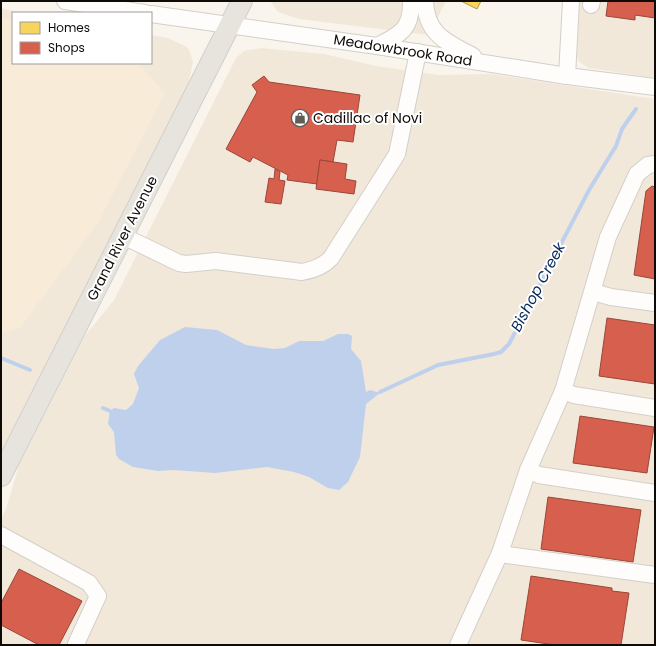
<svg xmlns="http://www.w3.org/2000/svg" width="656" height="646" font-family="Poppins,sans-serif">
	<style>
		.built { fill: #f1e8da }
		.green { fill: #f8ecd8 }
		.water { fill: #bed0ec }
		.homes { fill: #f6d55c; stroke: #b09842 }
		.shops { fill: #d6604d; stroke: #9a4638 }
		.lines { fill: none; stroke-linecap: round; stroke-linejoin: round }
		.stream { stroke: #bed0ec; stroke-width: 4 }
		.minor-casing { stroke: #d3cfc9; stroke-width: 18 }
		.major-casing { stroke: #d1cfcb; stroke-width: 22 }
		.minor { stroke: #fefdfc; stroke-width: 16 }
		.major { stroke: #e7e4de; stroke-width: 20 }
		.labels { text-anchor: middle; stroke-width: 4; stroke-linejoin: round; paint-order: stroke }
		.street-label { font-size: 14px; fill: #0e0b07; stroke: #fff }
		.poi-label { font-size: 14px; fill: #0e0b07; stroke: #fff; text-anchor: start }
		.water-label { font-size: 15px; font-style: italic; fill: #06295c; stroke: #fff }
	</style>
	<rect width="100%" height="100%" fill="#f9f4ec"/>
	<g class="built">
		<polygon points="270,1 446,1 429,35 299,19 278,12"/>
		<polygon points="578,1 655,1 655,78 589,68 579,62 575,52"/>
		<polygon points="1,8 20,13 13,13 13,63 151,63 151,35 168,38 185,46 189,50 193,62 188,85 181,100 1,455"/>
		<polygon points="261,48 324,54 376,66 439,75 491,74 655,99 655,645 1,645 1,519 6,509 19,465 84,337 114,300 236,58 244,51"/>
	</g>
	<polygon class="green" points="1,18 13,21 13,63 138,63 165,93 98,223 20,328 1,333"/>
	<polygon class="water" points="185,327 217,330 246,345 274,349 285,348 299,341 323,341 338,334 348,334 352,336 351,349 361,361 366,392 370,390 380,393 366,404 360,457 348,482 339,490 328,488 309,477 294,472 267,467 215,473 173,470 158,471 133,467 119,459 116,455 114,432 108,424 110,411 114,408 126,410 133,404 139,388 134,374 138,366 160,340"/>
	<polygon class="homes" points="461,1 481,1 477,9"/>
	<g class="shops">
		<polygon points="608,1 655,1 655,18 635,15 635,20 606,16"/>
		<polygon points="264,76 269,82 360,95 353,142 337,140 333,162 320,160 317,184 287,180 288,175 253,157 250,162 226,149 257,92 252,85"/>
		<polygon points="320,160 347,164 345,179 356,181 354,194 316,189"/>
		<polygon points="275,169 280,172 279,180 285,181 281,204 265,202 269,178 274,179"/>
		<polygon points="652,186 655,187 655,279 634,275 646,191"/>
		<polygon points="607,318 655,325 655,384 599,376"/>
		<polygon points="580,416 654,427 647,473 573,463"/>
		<polygon points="548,497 641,510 633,562 541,549"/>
		<polygon points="19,569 82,601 59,645 39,645 1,625 1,603"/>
		<polygon points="531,576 612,588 612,591 629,593 621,645 555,645 521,640"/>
	</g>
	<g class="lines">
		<g class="stream">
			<polyline points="1,358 30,370"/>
			<polyline points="380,392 438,365 494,354 501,352 509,344 589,190 616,146 622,129 636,109"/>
			<polyline points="103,408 110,411"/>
		</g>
		<defs>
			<g id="minor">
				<polyline points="65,1 145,13"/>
				<path d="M425,1c1,33 21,41 48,55"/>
				<polyline points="591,5 592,1"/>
				<polyline points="151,14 377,46 567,76 655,87"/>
				<path d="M377,46c23,-11 35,-17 34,-45"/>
				<polyline points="567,76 571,1"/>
				<path d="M123,236l56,27 7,1 30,-3 86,11c11,-2 21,-5 29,-14l66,-104 21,-102"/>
				<polyline points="593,292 611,297 655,303"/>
				<polyline points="563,391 574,395 655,408"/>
				<polyline points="528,470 539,475 655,493"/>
				<polyline points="1,535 89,583 98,596 76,644"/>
				<polyline points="500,553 507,555 655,575"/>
				<polyline points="458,645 500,553 528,470 563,391 608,237 637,174 648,165 655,164"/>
			</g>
			<polyline id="major" points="1,476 242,1"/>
		</defs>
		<use href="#minor" class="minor-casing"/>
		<use href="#major" class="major-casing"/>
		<use href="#minor" class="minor"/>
		<use href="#major" class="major"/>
	</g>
	<defs>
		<symbol id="shop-ring" viewBox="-11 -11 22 22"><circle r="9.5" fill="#fff" stroke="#605d57" stroke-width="1.5"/><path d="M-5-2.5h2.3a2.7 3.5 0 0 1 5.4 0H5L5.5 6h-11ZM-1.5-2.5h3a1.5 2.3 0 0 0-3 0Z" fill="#605d57"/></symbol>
	</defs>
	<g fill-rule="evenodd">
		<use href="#shop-ring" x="290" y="108" width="20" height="20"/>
	</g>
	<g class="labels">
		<g class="street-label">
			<text transform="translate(403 50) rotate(9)" y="5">Meadowbrook Road</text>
			<text transform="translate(122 238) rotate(-63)" y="5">Grand River Avenue</text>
		</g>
		<g class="poi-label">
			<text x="313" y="123">Cadillac of Novi</text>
		</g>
		<g class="water-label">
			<text transform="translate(538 287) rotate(-62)" y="5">Bishop Creek</text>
		</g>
	</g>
	<rect width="656" height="646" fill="none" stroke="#0e0b07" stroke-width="4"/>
	<rect x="12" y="12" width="140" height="52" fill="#ffffff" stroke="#9f9d9c"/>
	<rect x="20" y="22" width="20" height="12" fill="#f6d55c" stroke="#9f9d9c"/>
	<text x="48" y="32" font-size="12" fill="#0e0b07">Homes</text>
	<rect x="20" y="42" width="20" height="12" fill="#d6604d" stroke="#9f9d9c"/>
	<text x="48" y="52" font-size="12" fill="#0e0b07">Shops</text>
</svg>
